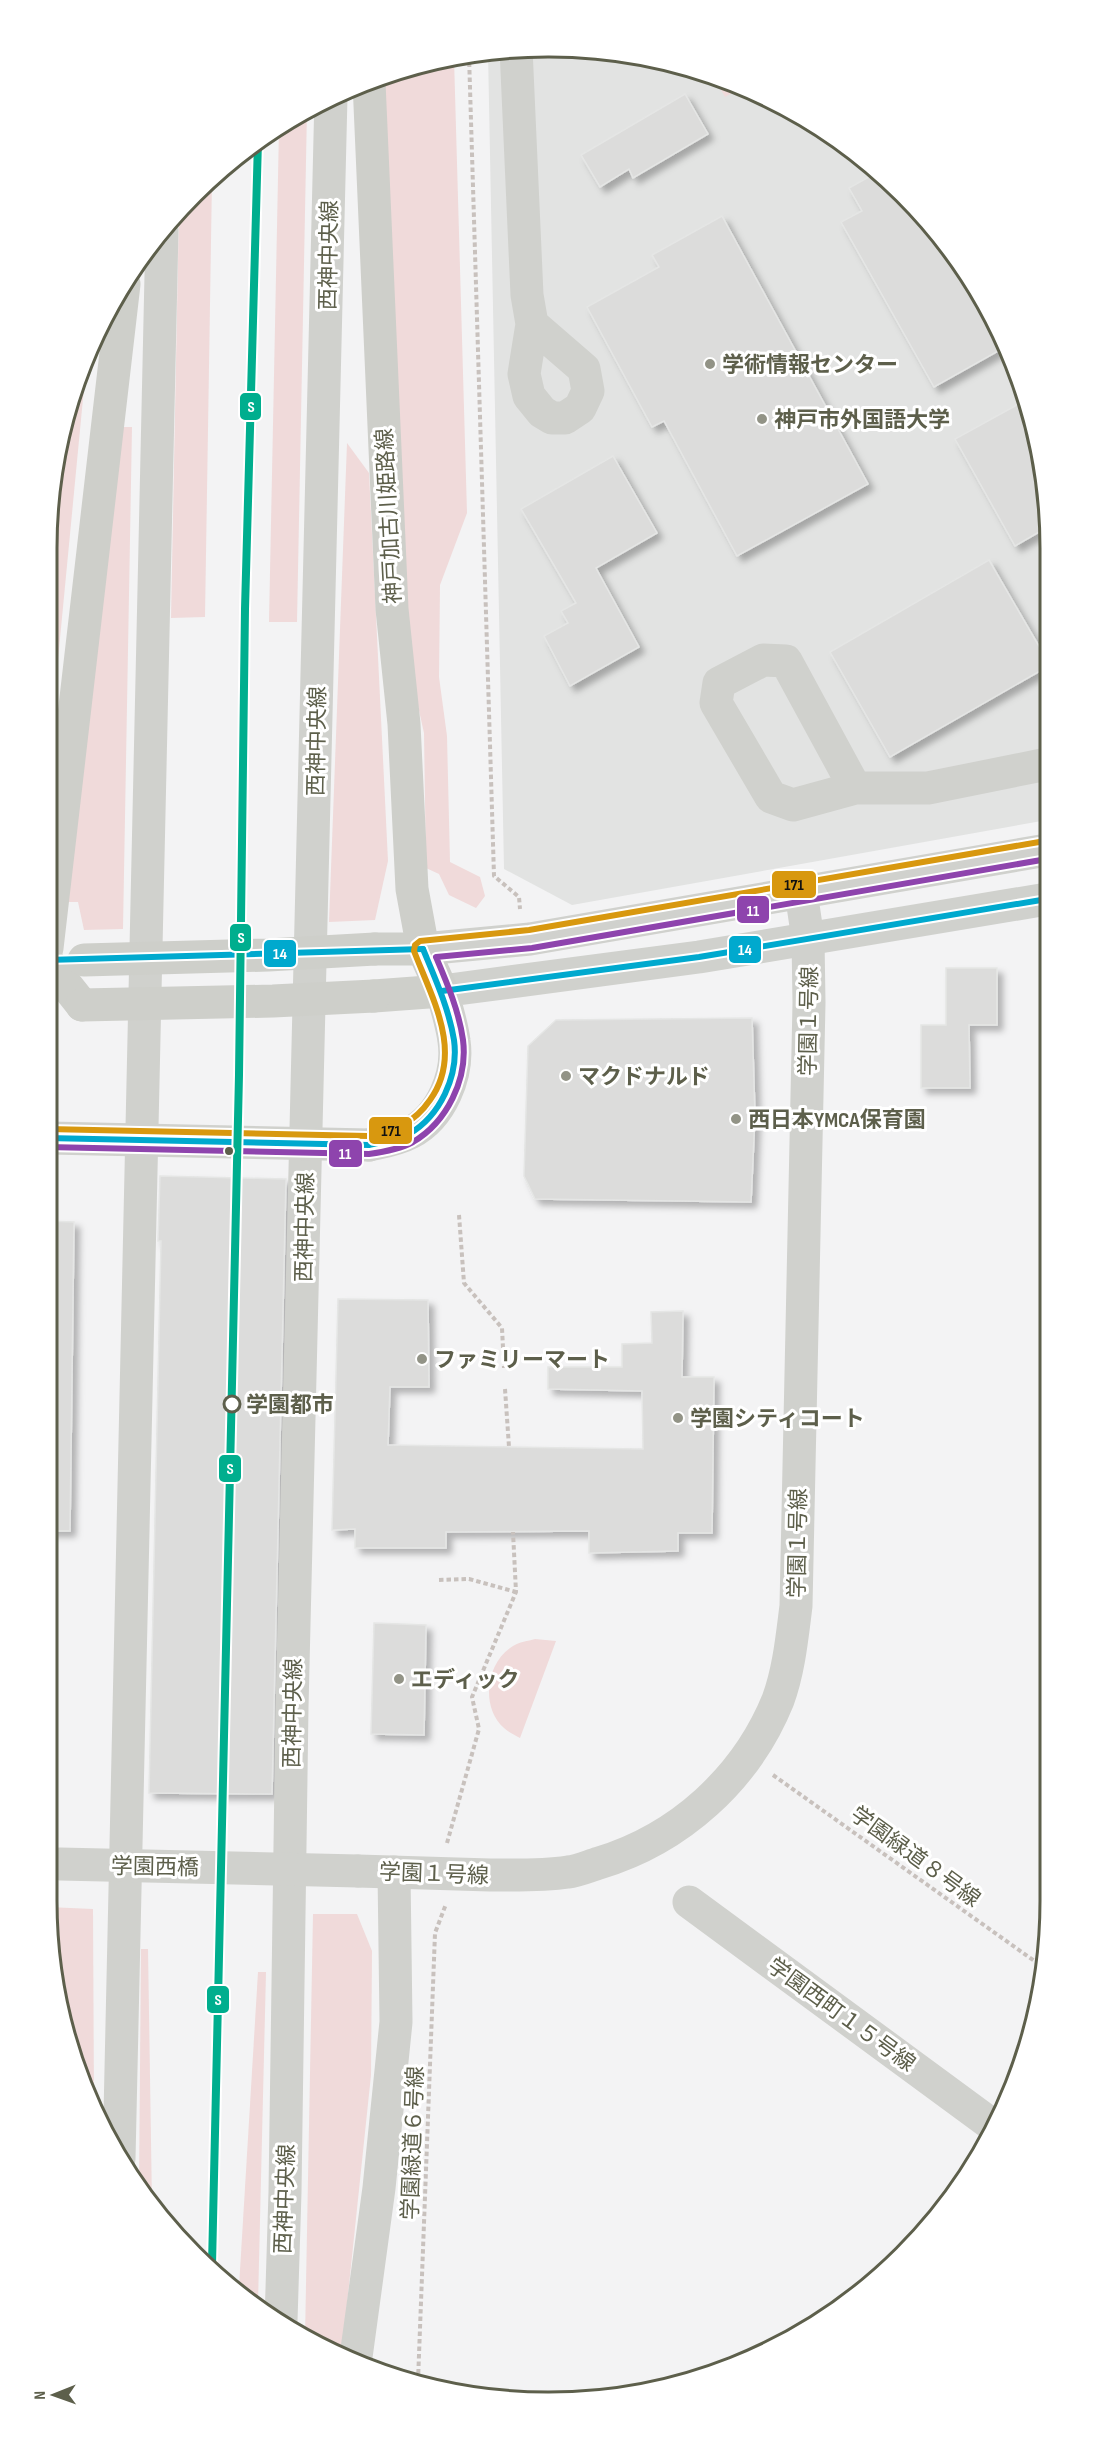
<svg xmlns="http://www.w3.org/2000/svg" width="1097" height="2449" font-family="'Sofia Sans Condensed','Noto Sans JP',sans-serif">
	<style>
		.education { fill: #e2e3e2 }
		.green { fill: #f0dada }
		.building { fill: #dcdcdb; stroke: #e5e6e5; stroke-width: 1.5; filter: url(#shadow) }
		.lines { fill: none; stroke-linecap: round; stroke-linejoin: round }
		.path { stroke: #c8c1bd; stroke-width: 4; stroke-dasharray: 4.5 3; stroke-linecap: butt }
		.minor { stroke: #d0d1cd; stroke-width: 33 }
		.major { stroke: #cecfca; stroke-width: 33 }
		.minor-bridge { stroke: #d0d1cd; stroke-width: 33 }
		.major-bridge { stroke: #cecfca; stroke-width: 33 }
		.bus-1-casing { stroke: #fff; stroke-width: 10 }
		.bus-2-casing { stroke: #fff; stroke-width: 10 }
		.bus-3-casing { stroke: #fff; stroke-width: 10 }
		.bus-1 { stroke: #00a9ce; stroke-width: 6 }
		.bus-2 { stroke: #8e44ad; stroke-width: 6 }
		.bus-3 { stroke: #d8980f; stroke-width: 6 }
		.metro-1-casing { stroke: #fff; stroke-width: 12 }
		.metro-1 { stroke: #00ae8e; stroke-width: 8 }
		.poi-dot { fill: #929386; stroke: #fff; stroke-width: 2 }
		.bus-dot { fill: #5d5f4b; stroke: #fff; stroke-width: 2 }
		.stop-dot { fill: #fff; stroke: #5d5f4b; stroke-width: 3 }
		.labels { text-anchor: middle; stroke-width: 6; stroke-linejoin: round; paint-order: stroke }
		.street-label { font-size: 22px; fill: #5d5f4b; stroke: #fff }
		.poi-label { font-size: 22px; font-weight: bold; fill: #5d5f4b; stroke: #fff; text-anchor: start }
		.stop-label { font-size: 22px; font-weight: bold; fill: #5d5f4b; stroke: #fff; text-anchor: start }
		.rim { fill: none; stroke: #5d5f4b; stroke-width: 3 }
		.line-badge { stroke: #fff; stroke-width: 2 }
		.badge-label { font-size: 16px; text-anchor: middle; font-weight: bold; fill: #fff }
		.pale-badge-label { font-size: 16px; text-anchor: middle; font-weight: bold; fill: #111 }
	</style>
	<defs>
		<filter id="shadow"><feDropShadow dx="5.5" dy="5.5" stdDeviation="3" flood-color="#0004"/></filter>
	</defs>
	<rect width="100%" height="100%" fill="#f3f3f4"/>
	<polygon class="education" points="516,48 614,51 710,73 828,131 947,243 1012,356 1046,483 1047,820 572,905 504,869 488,52"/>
	<g class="green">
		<polygon points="454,58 467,513 440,585 439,677 447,736 450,862 480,877 485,896 476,908 449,895 439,874 426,868 424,733 408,661 384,77 419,64"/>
		<polygon points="712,74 741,88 725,97"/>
		<polygon points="307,110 297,622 269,622 279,128"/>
		<polygon points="212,179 205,617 171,618 179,210"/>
		<polygon points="87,357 47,774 47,548 73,387"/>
		<polygon points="119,427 132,427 123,929 84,930 78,902 65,902"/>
		<polygon points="347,443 369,473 388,861 375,920 329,922"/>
		<path d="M535,1639l21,2 -36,97c-5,-3 -12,-6 -16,-10 -24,-21 -18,-66 9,-82 6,-4 15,-5 22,-7z"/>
		<polygon points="48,1907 93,1909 94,2107 73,2062"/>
		<polygon points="313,1914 357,1914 372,1951 371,2075 342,2352 305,2338"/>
		<polygon points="141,1949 148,1949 152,2204 139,2187"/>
		<polygon points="258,1972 266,1972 258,2303 239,2287"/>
	</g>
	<g class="building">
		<polygon points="685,94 708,134 633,178 629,169 600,187 581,155"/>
		<polygon points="874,174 932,229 1000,350 934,387 841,222 862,211 849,188"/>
		<polygon points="722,216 868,484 737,556 664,421 652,427 587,307 659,267 652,255"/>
		<polygon points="1024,401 1046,483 1046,528 1015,546 955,439"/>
		<polygon points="613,456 657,533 596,568 639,647 570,686 544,636 568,623 561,611 576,603 521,509"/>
		<polygon points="989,560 1047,660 1047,667 890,757 830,652"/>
		<polygon points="946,968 997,968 997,1025 969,1025 970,1088 921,1088 921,1025 946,1025"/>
		<polygon points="752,1018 755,1116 751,1202 535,1199 524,1176 528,1046 556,1020"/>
		<polygon points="160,1176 286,1179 272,1794 149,1793 161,1241 158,1241"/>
		<polygon points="46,1221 74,1222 70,1531 46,1531"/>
		<polygon points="338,1299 428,1300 429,1387 390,1387 388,1445 643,1449 642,1391 548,1389 548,1367 622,1367 622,1344 652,1343 651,1312 683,1311 682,1377 714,1377 712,1533 678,1533 678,1551 589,1553 589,1531 446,1532 446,1548 355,1548 355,1529 332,1530"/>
		<polygon points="374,1623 426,1625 424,1735 371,1734"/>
	</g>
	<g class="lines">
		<g class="path">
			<polyline points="469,55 494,876 519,897 520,909"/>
			<polyline points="459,1215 464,1283 502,1328 504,1368"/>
			<polyline points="505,1389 509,1447"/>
			<polyline points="439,1580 469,1579 516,1592"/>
			<polyline points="773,1775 1040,1965"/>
			<polyline points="447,1843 479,1729 472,1697 516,1592 513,1532"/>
			<polyline points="418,2381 435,1933 446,1904"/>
		</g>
		<g class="minor">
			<polyline points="516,48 527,295 532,324 524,374 529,396 542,412 552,418 565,418 580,408 588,391 584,369 532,324"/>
			<polyline points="855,788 786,661 763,660 719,683 716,703 771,797 793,805 855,788 928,788 1047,764"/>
			<polyline points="423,949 530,939 1047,850"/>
			<path d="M369,1145c14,-3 28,-5 41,-12 31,-16 49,-58 44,-92 -2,-17 -8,-34 -12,-50l257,-34 348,-58"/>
			<path d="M358,1871c44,1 88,3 132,4 26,0 52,1 78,-3 10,-1 21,-6 31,-9 80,-24 147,-84 179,-163 11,-30 14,-63 18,-94l13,-603 -1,-64 -7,-47"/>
			<polyline points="689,1902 995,2127"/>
			<polyline points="119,2159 162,230"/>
			<polyline points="281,2321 285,2192 292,1707 331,96"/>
			<polyline points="356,2357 379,2188 396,2022 394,1872"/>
		</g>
		<g class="major">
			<polyline points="369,82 392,609 404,724 412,889 423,949 442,991 374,996"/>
			<polyline points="47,948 124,284"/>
			<polyline points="375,949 423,949"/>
			<polyline points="47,961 82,1005"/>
		</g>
		<g class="minor-bridge">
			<polyline points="50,1138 369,1145"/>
			<polyline points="60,1864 358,1871"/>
		</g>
		<g class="major-bridge">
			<polyline points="84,960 268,955 375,949"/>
			<polyline points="82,1005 273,1001 374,996"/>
		</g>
		<defs>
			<g id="bus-1">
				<polyline points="47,960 423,949"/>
				<polyline points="442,991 699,957 1047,899"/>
				<path d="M47,1138l322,7c13,-3 28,-4 40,-11 31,-18 50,-58 45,-94 -5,-31 -19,-62 -31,-91"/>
			</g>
			<path id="bus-2" d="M47,1147l322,7c15,-2 31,-5 44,-12 34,-20 55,-63 50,-102 -4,-29 -16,-57 -27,-83l96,-9 515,-89"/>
			<path id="bus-3" d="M47,1129l321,7c27,-5 46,-13 62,-36 34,-47 2,-102 -16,-149l1,-6 5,-4 109,-11 516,-89"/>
		</defs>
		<use href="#bus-1" class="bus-1-casing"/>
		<use href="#bus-2" class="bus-2-casing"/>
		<use href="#bus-3" class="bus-3-casing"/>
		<use href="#bus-1" class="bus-1"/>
		<use href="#bus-2" class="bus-2"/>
		<use href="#bus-3" class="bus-3"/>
		<defs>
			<polyline id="metro-1" points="212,2265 239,1075 245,609 258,141"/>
		</defs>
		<use href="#metro-1" class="metro-1-casing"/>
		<use href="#metro-1" class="metro-1"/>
	</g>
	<g class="poi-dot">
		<circle cx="710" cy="364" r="6"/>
		<circle cx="762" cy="419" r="6"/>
		<circle cx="566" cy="1076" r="6"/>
		<circle cx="736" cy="1119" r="6"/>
		<circle cx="422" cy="1359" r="6"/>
		<circle cx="678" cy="1418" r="6"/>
		<circle cx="399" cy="1679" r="6"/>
	</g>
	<circle class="bus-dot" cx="229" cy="1151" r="5"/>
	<circle class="stop-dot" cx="232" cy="1404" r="8"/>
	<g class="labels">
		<g class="street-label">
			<text transform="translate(328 255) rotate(-89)" y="8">西神中央線</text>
			<text transform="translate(388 516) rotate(-93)" y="8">神戸加古川姫路線</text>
			<text transform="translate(316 741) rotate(-89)" y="8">西神中央線</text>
			<text transform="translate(808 1021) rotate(-89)" y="8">学園１号線</text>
			<text transform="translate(304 1227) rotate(-89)" y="8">西神中央線</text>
			<text transform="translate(797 1543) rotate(-89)" y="8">学園１号線</text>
			<text transform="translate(292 1713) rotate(-89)" y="8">西神中央線</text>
			<text transform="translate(916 1856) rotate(36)" y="8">学園緑道８号線</text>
			<text transform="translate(155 1866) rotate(1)" y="8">学園西橋</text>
			<text transform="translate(434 1873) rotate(2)" y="8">学園１号線</text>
			<text transform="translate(842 2014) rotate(36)" y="8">学園西町１５号線</text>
			<text transform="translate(412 2143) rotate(-88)" y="8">学園緑道６号線</text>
			<text transform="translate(284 2199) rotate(-88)" y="8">西神中央線</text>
		</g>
		<g class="poi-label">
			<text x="722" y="372">学術情報センター</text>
			<text x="774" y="427">神戸市外国語大学</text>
			<text x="578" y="1084">マクドナルド</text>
			<text x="748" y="1127">西日本YMCA保育園</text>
			<text x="434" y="1367">ファミリーマート</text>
			<text x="690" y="1426">学園シティコート</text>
			<text x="411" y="1687">エディック</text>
		</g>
		<g class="stop-label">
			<text x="246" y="1412">学園都市</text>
		</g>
	</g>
	<path d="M0 0H1097V2449H0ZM548 57H549A491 491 0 0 1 1040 548V1901A491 491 0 0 1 549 2392H548A491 491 0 0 1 57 1901V548A491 491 0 0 1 548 57Z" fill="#fff" fill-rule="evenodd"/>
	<path class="rim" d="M548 57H549A491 491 0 0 1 1040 548V1901A491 491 0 0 1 549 2392H548A491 491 0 0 1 57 1901V548A491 491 0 0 1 548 57Z"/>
	<g class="line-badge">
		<rect x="239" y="392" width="23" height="29" rx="6" fill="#00ae8e"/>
		<rect x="771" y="870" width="46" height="29" rx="6" fill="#d8980f"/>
		<rect x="736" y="895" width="34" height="29" rx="6" fill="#8e44ad"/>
		<rect x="229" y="923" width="23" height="29" rx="6" fill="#00ae8e"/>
		<rect x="728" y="935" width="34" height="29" rx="6" fill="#00a9ce"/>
		<rect x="263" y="939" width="34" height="29" rx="6" fill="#00a9ce"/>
		<rect x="368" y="1116" width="45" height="29" rx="6" fill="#d8980f"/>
		<rect x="328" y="1139" width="35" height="29" rx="6" fill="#8e44ad"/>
		<rect x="218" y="1454" width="24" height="29" rx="6" fill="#00ae8e"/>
		<rect x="206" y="1985" width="24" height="29" rx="6" fill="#00ae8e"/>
	</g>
	<g class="badge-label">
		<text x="251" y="412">S</text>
		<text x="753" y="916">11</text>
		<text x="241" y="943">S</text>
		<text x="745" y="955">14</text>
		<text x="280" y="959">14</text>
		<text x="345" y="1159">11</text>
		<text x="230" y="1474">S</text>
		<text x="218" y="2005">S</text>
	</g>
	<g class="pale-badge-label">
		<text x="794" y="890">171</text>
		<text x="391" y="1136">171</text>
	</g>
	<g transform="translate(54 2395) rotate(269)" stroke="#ffffff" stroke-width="4.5" paint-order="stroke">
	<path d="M0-4.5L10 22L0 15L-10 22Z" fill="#5d5f4b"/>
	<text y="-9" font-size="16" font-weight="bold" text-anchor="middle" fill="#5d5f4b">N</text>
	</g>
</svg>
